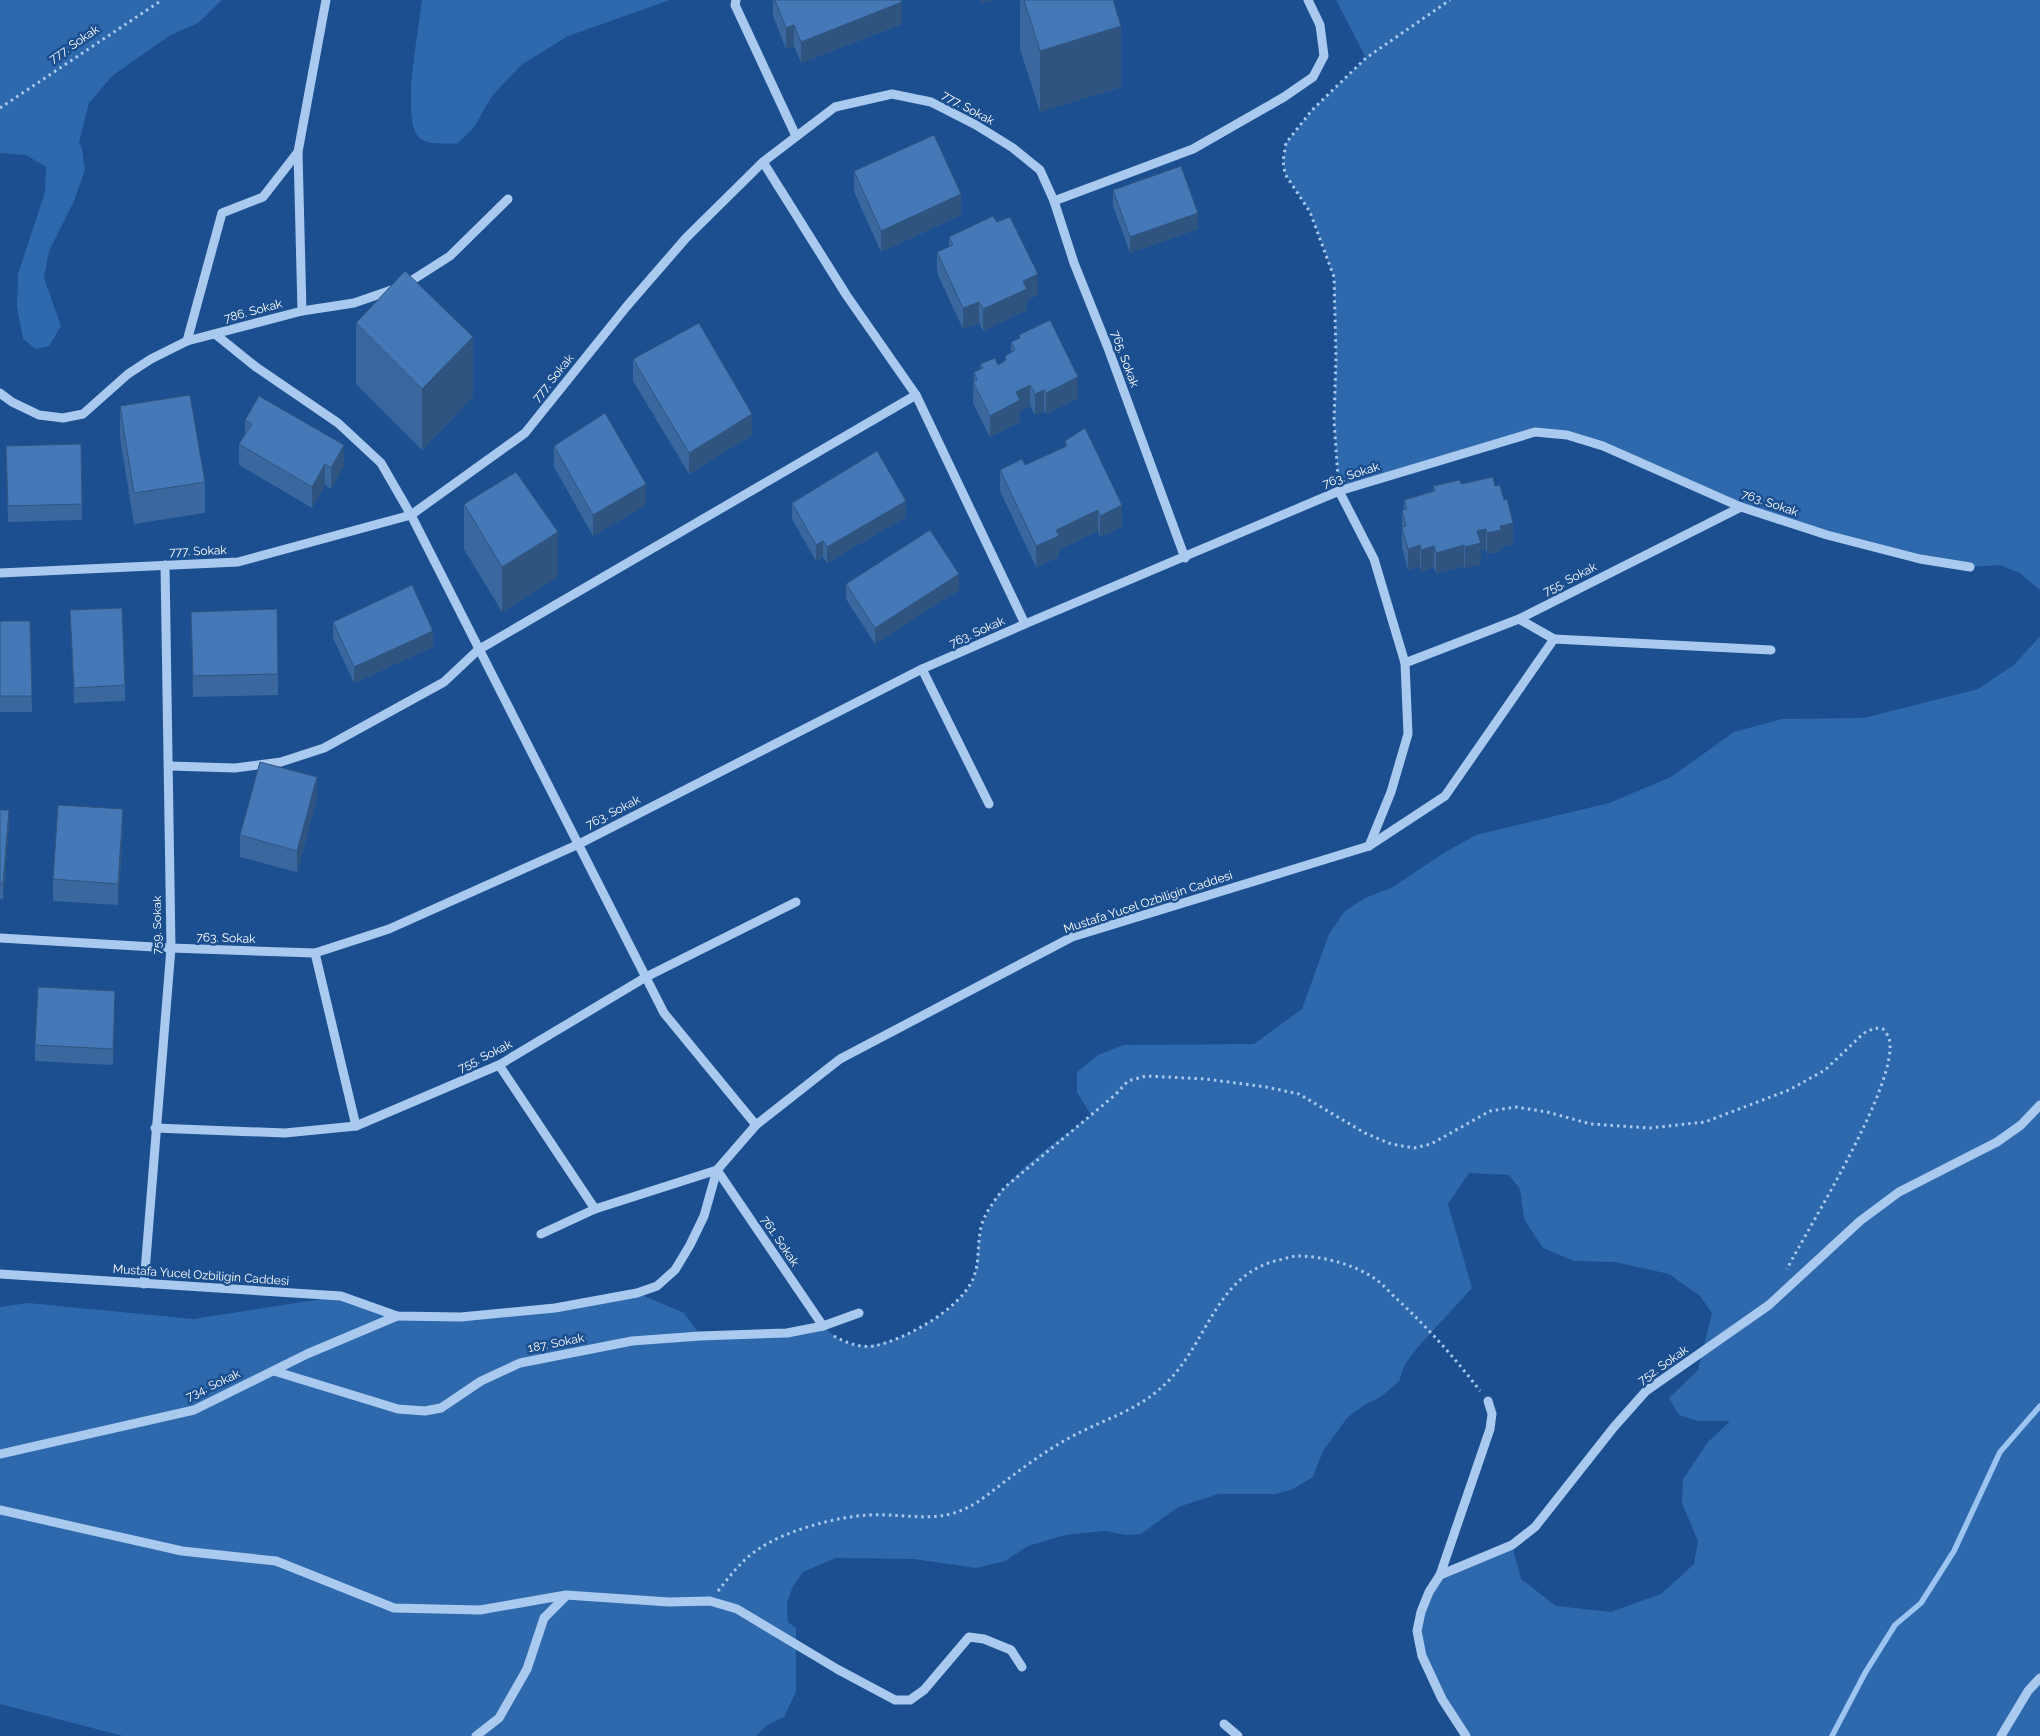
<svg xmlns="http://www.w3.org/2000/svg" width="2040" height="1736" font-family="Raleway,sans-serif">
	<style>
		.green { fill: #2e69ad }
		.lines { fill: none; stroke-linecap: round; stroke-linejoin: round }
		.stream { stroke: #9cc4f0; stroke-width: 5.5 }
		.path { stroke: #a9c9ee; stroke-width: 3; stroke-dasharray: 2.5 4; stroke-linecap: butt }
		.minor { stroke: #a9c9ee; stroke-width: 9 }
		.wall { fill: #3a679d }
		.shaded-wall { fill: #305480 }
		.building { fill: #4478b7; stroke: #305480 }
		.labels { text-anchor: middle; stroke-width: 5; stroke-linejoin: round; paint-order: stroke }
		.street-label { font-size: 12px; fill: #fff; stroke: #1b4f8f }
	</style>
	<rect width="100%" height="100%" fill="#1b4f8f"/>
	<g class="green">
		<polygon points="0,0 222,0 198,23 169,36 112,76 89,103 79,142 82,149 85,170 74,201 49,251 44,278 61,326 49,346 36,349 23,339 17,307 18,274 45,192 46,167 26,155 0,153"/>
		<path d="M422,0h248l-102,36 -47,29 -29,31 -18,31 -17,17c-12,-1 -33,2 -40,-9 -15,-23 2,-106 5,-135z"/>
		<polygon points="1336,0 2040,0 2040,590 2020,573 2000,565 1970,567 1920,559 1741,507 1603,446 1535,432 1339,491 1334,421 1336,357 1334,277 1310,212 1285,174 1283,161 1286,143 1312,110 1366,58"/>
		<path d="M2040,636v1100h-574l-24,-37 -25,-68 23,-56 72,-30 9,34 35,27 55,6 50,-18 33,-30 4,-23 -16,-38 1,-24 25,-37 22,-21h-32l-19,-6 -10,-17 29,-28 14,-57 -12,-17 -31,-22 -54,-12 -41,-1 -31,-13 -19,-29 -4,-30 -11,-14 -40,-2 -21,31 24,84 -54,59 -13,17 -6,17 -17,15 -18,9 -17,13 -24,33 -10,26 -22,13 -16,4h-57l-40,13 -37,27 -15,1 -21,-4 -40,4 -37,11 -23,15 -29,7 -62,-9 -78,-1 -33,14 -10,14 -6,17 1,19 8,6v64l-12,25 -18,9 -10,10h-633l-123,-32v-397l28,-4 165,16 148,-23 56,20 64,1 176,-24 47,20 17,23 122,-10c8,8 17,15 28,18 36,10 106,-31 122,-64 5,-11 4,-22 5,-34 3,-21 11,-41 26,-58 24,-28 58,-50 87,-73l-14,-23v-20l21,-17 26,-10 130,-1 48,-35 27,-75 16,-23 20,-13 28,-11 49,-33 34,-19 133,-32 62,-26 63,-45 48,-13 82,-1 114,-29 37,-25z"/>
	</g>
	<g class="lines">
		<polyline class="stream" points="1832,1736 1865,1673 1895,1625 1921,1603 1954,1551 2000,1452 2040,1406"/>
		<g class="path">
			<polyline points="0,108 162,0"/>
			<polyline points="1338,478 1334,421 1336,357 1334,277 1310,212 1285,174 1283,161 1286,143 1312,110 1366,58 1450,0"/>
			<path d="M834,1336c12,7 27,12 40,10 32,-7 85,-36 99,-67 7,-16 4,-35 8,-52 4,-15 14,-27 23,-39l111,-93 13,-14 18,-5 60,3 60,8 33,7 66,39 26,11 23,4 17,-4 59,-33 26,-4 31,5 44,12 59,4 55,-6 84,-32 36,-20 39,-37 11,-5 8,1c2,3 5,6 6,9 12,42 -80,188 -102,231"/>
			<path d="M718,1591c12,-15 23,-30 39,-41 27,-19 78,-33 111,-35 47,-2 76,13 118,-19 26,-20 55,-43 85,-59 37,-20 71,-27 100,-59 38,-41 47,-104 108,-118 6,-1 12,-4 18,-4 26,0 55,8 77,22 8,5 16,15 24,22 30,28 58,59 82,91"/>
		</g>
		<g class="minor">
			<polyline points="736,0 735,5 796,136"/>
			<polyline points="763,162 847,296 916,395 1025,624"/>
			<polyline points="1054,201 1193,149 1284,97 1313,77 1324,56 1320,25 1308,0"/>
			<polyline points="302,311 298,152 326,0"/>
			<polyline points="215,334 256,367 338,423 381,463 411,515 664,1013 756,1125"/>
			<polyline points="187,341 222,213 263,197 298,152"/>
			<polyline points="0,393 12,402 39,415 63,418 83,414 128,374 151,359 187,341 302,311 354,303 403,286 450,256 508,199"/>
			<polyline points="1339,491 1374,559 1405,663 1408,734 1391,792 1369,846"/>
			<polyline points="0,573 238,562 411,515 525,433 627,306 686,238 763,162 835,107 892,94 931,102 976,125 1013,148 1040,170 1054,201 1074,263 1108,348 1185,558"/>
			<polyline points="1554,639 1771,650"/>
			<polyline points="1405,663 1519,619 1741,507"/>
			<polyline points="922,669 989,804"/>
			<polyline points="169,766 235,768 281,762 324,748 444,682 478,650 916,395"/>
			<polyline points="0,938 171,948 315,953 389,929 579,844 922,669 1025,624 1339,491 1535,432 1567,435 1603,446 1741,507 1827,535 1920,559 1970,567"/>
			<polyline points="315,953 356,1126"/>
			<polyline points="499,1065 595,1209"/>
			<polyline points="155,1128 285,1133 356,1126 499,1065 646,977 796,902"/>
			<polyline points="717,1170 823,1326"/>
			<polyline points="541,1234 595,1209 717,1170 756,1125 840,1059 1072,937 1369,846 1445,796 1554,639 1519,619"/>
			<polyline points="0,1274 341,1296 397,1316 461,1317 555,1308 637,1293 657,1286 675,1270 690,1245 704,1216 717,1170"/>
			<polyline points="144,1284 171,948 165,565"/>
			<polyline points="274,1371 398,1409 425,1411 441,1408 481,1381 520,1363 632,1341 700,1336 787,1333 823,1326 859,1313"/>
			<polyline points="0,1454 194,1410 307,1354 397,1316"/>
			<polyline points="0,1510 182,1551 276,1561 394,1608 480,1610 566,1595 669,1602 710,1601 737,1609 837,1669 895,1700 910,1700 924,1690 969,1637 984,1639 1011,1650 1022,1667"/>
			<polyline points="1440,1575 1490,1429 1492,1414 1488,1401"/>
			<polyline points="1224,1724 1238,1736"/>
			<polyline points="476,1736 499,1718 527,1669 544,1618 566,1596"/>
			<polyline points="1466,1736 1442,1699 1422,1656 1417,1631 1421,1612 1429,1592 1440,1575 1512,1545 1535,1527 1614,1427 1646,1391 1769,1305 1860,1221 1899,1192 1997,1142 2021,1125 2040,1105"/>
			<polyline points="2001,1736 2028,1691 2040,1678"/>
		</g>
	</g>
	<g class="wall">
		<polygon points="773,0 901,0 902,24 801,63 794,46 786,49 773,16"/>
		<polygon points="1020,0 1113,0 1121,87 1040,112 1020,49"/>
		<polygon points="854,171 961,215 881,252 854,192"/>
		<polygon points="1113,190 1198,229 1130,253 1113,206"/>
		<polygon points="949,237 1038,295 1027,300 1027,310 983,331 979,323 963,329 937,273 937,252 949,247"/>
		<polygon points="356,323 473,397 422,450 356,384"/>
		<polygon points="1019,335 1078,398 1046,414 1044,411 1035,415 1030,406 1020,411 1020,422 990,437 973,403 974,372 980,369 980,364 998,365 1005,361 1005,356 1011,352 1011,342 1019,338"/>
		<polygon points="633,359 752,435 689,474 633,381"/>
		<polygon points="120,406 205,482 205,513 134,524 120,438"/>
		<polygon points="245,420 344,466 331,489 325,485 312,508 239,465 239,444 245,434"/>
		<polygon points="1065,441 1122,527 1100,537 1098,531 1059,550 1059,557 1036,567 1000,491 1000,470 1025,465 1065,447"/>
		<polygon points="6,446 82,504 82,520 8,522"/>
		<polygon points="554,446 646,505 593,536 554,467"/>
		<polygon points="1461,484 1495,486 1513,544 1501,547 1501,551 1487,554 1486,550 1481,551 1481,564 1465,568 1464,566 1436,574 1434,567 1421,572 1420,566 1408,570 1402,548 1402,510 1404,509 1404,500 1433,491 1433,486"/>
		<polygon points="792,503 906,517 827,563 823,557 816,561 792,519"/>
		<polygon points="464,504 558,577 502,612 464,549"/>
		<polygon points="846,584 959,590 875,644 846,599"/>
		<polygon points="70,610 125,685 125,701 74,703"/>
		<polygon points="191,612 278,674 278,695 193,697"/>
		<polygon points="0,621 30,621 32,712 0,712"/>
		<polygon points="333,622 433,647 354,683 333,638"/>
		<polygon points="317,799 297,872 240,857 240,835"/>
		<polygon points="0,810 9,826 3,900 0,899"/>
		<polygon points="123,830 118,905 53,901 53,879"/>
		<polygon points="115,1007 113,1065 35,1061 35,1045"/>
	</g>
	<g class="shaded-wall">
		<polygon points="981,0 993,0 981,3"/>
		<polygon points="902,2 902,24 801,63 801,42"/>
		<polygon points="794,25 794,46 786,49 786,28"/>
		<polygon points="1121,26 1121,87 1040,112 1040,51"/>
		<polygon points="961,194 961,215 881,252 881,231"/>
		<polygon points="1198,213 1198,229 1130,253 1130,237"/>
		<polygon points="1038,274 1038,295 1027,300 1027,310 983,331 983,309 1023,281"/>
		<polygon points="979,302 979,323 963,329 963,308"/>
		<polygon points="473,337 473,397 422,450 422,389"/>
		<polygon points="1078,377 1078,398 1046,414 1046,393"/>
		<polygon points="1030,385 1030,406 1020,411 1020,422 990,437 990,416 1016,392"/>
		<polygon points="1044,390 1044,411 1035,415 1035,394"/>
		<polygon points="752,414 752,435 689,474 689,453"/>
		<polygon points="344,445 344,466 331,489 331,468"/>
		<polygon points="325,464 325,485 312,508 312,487"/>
		<polygon points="646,484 646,505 593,536 593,515"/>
		<polygon points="906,501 906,517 827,563 827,547"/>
		<polygon points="1122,505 1122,527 1100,537 1100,516"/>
		<polygon points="1098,510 1098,531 1059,550 1059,557 1036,567 1036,546 1056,530"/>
		<polygon points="1513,523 1513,544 1501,547 1501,551 1487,554 1487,533 1500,526"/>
		<polygon points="1486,529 1486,550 1481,551 1481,564 1465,568 1465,547 1477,531"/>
		<polygon points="558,532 558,577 502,612 502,567"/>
		<polygon points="823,541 823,557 816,561 816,545"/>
		<polygon points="1420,545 1420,566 1408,570 1408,549"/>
		<polygon points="1464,545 1464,566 1436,574 1436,553"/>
		<polygon points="1434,546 1434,567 1421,572 1421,550"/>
		<polygon points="959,574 959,590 875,644 875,628"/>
		<polygon points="433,631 433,647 354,683 354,667"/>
		<polygon points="317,777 317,799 297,872 297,851"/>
		<polygon points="123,809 123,830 118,905 118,884"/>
		<polygon points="9,810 9,826 3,900 3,884"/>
		<polygon points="115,991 115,1007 113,1065 113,1049"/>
	</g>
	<g class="building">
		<polygon points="775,0 901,0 902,2 801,42 794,25 786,28"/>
		<polygon points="1024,0 1113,0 1121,26 1040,51"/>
		<polygon points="934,135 961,194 881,231 854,171"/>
		<polygon points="1181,166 1198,213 1130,237 1113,190"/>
		<polygon points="993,216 997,222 1010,217 1038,274 1023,281 1027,289 983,309 979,302 963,308 937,252 953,245 949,237"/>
		<polygon points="405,271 473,337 422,389 356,323"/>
		<polygon points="1050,320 1078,377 1046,393 1044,390 1035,394 1030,385 1016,392 1020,400 990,416 973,382 977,380 974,372 983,368 980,364 995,358 998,365 1006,360 1005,356 1015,350 1011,342 1020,338 1019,335"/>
		<polygon points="699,323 752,414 689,453 633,359"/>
		<polygon points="190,395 205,482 134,493 120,406"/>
		<polygon points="259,396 344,445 331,468 325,464 312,487 239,444 252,424 245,420"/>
		<polygon points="605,413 646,484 593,515 554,446"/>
		<polygon points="1085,428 1122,505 1100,516 1098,510 1056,530 1059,536 1036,546 1000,470 1022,459 1025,465 1067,446 1065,441"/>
		<polygon points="81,444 82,504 8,506 6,446"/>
		<polygon points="877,451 906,501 827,547 823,541 816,545 792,503"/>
		<polygon points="516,472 558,532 502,567 464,504"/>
		<polygon points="1493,477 1495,486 1500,485 1504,500 1507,499 1513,523 1500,526 1501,530 1487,533 1486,529 1477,531 1481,543 1465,547 1464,545 1436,553 1434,546 1421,550 1420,545 1408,549 1402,527 1406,526 1402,510 1407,509 1404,500 1435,491 1433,486 1460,480 1461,484"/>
		<polygon points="930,530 959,574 875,628 846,584"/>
		<polygon points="412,585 433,631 354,667 333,622"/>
		<polygon points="122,608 125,685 74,688 70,610"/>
		<polygon points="277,609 278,674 193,676 191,612"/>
		<polygon points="0,621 30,621 32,696 0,696"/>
		<polygon points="260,762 317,777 297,851 240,835"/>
		<polygon points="58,805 123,809 118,884 53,879"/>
		<polygon points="0,810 9,810 3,884 0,883"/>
		<polygon points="38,987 115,991 113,1049 35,1045"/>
	</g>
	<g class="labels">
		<g class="street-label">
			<text transform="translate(74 44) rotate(-34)" y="4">777. Sokak</text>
			<text transform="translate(968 108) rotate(29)" y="4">777. Sokak</text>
			<text transform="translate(253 311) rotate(-15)" y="4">786. Sokak</text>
			<text transform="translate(1125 359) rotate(70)" y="4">765. Sokak</text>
			<text transform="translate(553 378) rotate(-51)" y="4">777. Sokak</text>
			<text transform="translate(1351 475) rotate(-18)" y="4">763. Sokak</text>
			<text transform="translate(1770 503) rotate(19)" y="4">763. Sokak</text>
			<text transform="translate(198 551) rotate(-2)" y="4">777. Sokak</text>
			<text transform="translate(1570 579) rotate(-27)" y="4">755. Sokak</text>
			<text transform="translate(977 632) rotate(-24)" y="4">763. Sokak</text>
			<text transform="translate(613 812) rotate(-27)" y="4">763. Sokak</text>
			<text transform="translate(1148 902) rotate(-18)" y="4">Mustafa Yucel Ozbiligin Caddesi</text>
			<text transform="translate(157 925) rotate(-90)" y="4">759. Sokak</text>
			<text transform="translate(226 938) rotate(2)" y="4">763. Sokak</text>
			<text transform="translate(485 1056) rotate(-26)" y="4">755. Sokak</text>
			<text transform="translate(780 1241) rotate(56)" y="4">761. Sokak</text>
			<text transform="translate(201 1275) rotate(4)" y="4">Mustafa Yucel Ozbiligin Caddesi</text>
			<text transform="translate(556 1343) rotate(-11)" y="4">187. Sokak</text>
			<text transform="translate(1663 1365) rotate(-35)" y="4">752. Sokak</text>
			<text transform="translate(213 1385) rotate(-25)" y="4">734. Sokak</text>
		</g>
	</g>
</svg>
